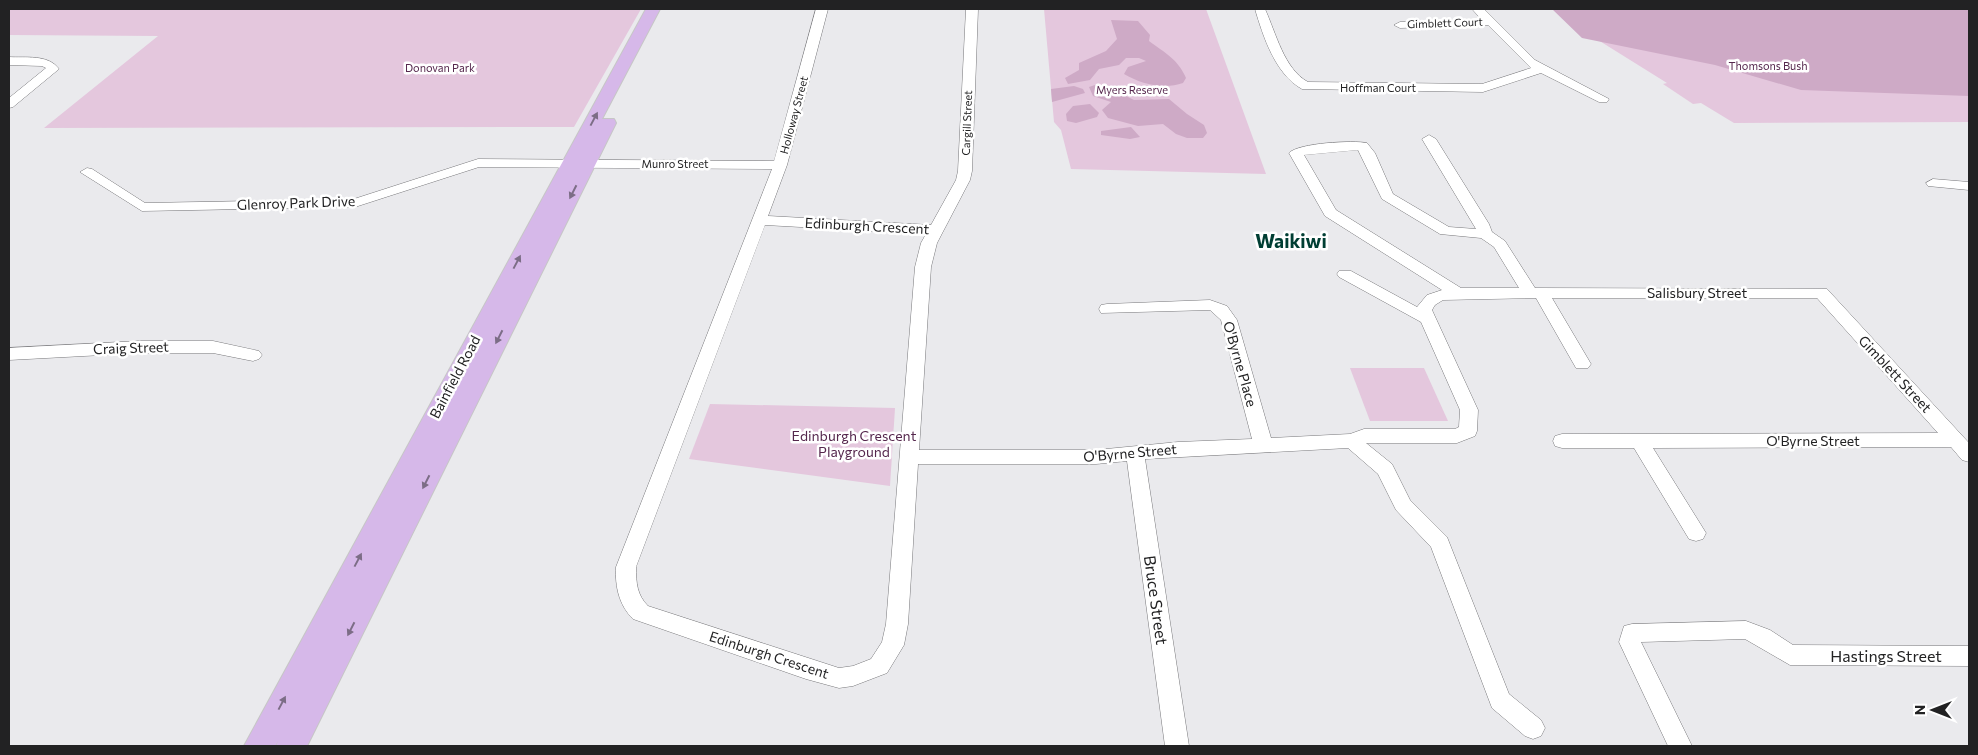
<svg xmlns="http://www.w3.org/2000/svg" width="1978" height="755" font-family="Commissioner,sans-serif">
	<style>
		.green { fill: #e4c7dd }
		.forest { fill: #ceaac6 }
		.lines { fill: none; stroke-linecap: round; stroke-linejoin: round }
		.minor-casing { stroke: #78787b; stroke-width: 1 }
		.major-casing { stroke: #c6c6c6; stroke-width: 2 }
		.minor { fill: #fff; fill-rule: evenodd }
		.major { fill: #d6b8e9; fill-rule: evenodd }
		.oneway { fill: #7c6d86 }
		.labels { text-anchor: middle; stroke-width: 5; stroke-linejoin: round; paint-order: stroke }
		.far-street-label { font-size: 11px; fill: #222223; stroke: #fff }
		.far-park-label { font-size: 11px; fill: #55274d; stroke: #fff }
		.street-label { font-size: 14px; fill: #222223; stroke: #fff }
		.park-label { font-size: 14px; fill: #55274d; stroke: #fff }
		.near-street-label { font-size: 16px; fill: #222223; stroke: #fff }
		.district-label { font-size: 19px; font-weight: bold; fill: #003e33; stroke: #fff }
	</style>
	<rect width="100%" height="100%" fill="#eaeaed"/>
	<g class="green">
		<polygon points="9,9 641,9 574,127 44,128 158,36 9,35"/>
		<polygon points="1044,9 1206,9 1266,174 1071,169 1061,130 1054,122"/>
		<polygon points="1969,9 1969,122 1734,123 1701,103 1693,104 1663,84 1667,83 1598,40"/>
		<polygon points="1350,368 1424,368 1448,421 1370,421"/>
		<polygon points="710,404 895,408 890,486 689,459"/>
	</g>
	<g class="forest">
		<polygon points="1552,9 1969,9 1969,96 1801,90 1715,65 1582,38"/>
		<path d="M1111,20l27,1 12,14 -1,6c16,12 29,18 37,37l-3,5c-19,7 -42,1 -59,-9l4,-7 18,-6 -7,-3h-13l-7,7 -20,4 -9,11 -22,4 -3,-6 14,-8v-7l27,-12 11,-12z"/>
		<polygon points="1095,85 1107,91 1120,93 1134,100 1169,99 1187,114 1204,125 1207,133 1203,138 1187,138 1176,134 1163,124 1138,126 1108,118 1102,110 1111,102 1093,96 1089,87"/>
		<polygon points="1074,86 1083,89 1085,93 1052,102 1051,89"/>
		<polygon points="1090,104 1099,113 1097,117 1076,123 1067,121 1066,114 1073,106"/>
		<polygon points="1131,127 1140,137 1130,139 1101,135 1101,131"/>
	</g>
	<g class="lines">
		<defs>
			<g id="minor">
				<path d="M816,9h12l-41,156 -19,51 163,9 25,-45 2,-9 8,-162h12l-6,162 -2,9 -33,63 -6,24 -12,183h177l82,-8 74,-3 -31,-119 -11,-10 -109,3 -2,-4 2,-4 6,-1 103,-4 17,6 10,14 34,118 79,-4 14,-5h91l4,-2 1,-17 -39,-88 -82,-45 -2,-3 2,-3h12l66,36 10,-12 15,-5 -117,-74 -36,-63c9,-10 65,-13 78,-10l8,10 18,41 56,33 27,2 -54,-90 7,-4 7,4 53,85 3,8 13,9 30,47 292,1 142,154v19l-7,-2 -11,-13 -298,1 53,85 -3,6 -7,2 -7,-2 -55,-91h-72l-7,-2 -2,-5 2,-5 7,-2 376,-1 -121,-135h-265l39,66 -3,4h-12l-40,-70 -93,2 -8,5 -3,5 46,100 -1,21 -2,5 -18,7h-91l26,21 18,36 37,37 62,157 32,26 4,8 -4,8 -8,3 -8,-3 -33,-28 -61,-161 -35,-37 -18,-36 -30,-26 -203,11 44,287h-24l-38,-285 -31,3h-178l-10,160 -4,21 -17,28 -34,13 -14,2 -33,-9 -173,-60c-14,-14 -18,-32 -17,-52l156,-398 -293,-2 -124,40 -213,4 -62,-39 7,-4 5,1 53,34 209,-4 124,-40 296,2zM1358,150l24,49 58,35 41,4 13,9 25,41h-58l-125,-78 -32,-55zM765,225l161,9 -5,9 -6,24 -29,357 -4,18 -11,17 -18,7 -14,2 -191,-62c-11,-11 -12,-23 -12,-39z"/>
				<path d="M1255,9h10c11,24 19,60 43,73l174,2 49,-16 -43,-43 -88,3 -6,-3 6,-3 81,-3 -9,-10h12l51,51 74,39 -2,3h-8l-58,-29 -58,19 -181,-3c-27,-15 -39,-53 -47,-80z"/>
				<path d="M9,57c17,1 39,-3 50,12l-46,38 -4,1v-10l37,-30 -4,-2 -33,-1z"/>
				<polygon points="1933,179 1969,182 1969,190 1928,186 1926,183"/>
				<polygon points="140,341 213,341 259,351 262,355 259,359 253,361 213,353 140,353 9,360 9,348"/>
				<polygon points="1746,621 1770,630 1793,645 1969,646 1969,666 1790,665 1745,639 1641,642 1692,746 1668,746 1619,642 1624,626 1632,624"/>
			</g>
			<polygon id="major" points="646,9 660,9 602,119 614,119 616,123 307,746 276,746 278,741 275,746 244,746"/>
		</defs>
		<use href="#minor" class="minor-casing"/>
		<use href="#major" class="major-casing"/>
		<use href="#minor" class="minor"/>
		<use href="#major" class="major"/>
	</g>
	<defs><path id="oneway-solid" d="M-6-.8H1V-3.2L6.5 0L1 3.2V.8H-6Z" transform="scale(1.25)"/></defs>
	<g class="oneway">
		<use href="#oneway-solid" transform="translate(594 119) rotate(-62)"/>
		<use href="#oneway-solid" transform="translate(573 192) rotate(117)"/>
		<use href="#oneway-solid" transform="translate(517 262) rotate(-62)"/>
		<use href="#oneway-solid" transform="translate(499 337) rotate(117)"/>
		<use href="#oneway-solid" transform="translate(426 482) rotate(117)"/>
		<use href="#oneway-solid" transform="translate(358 560) rotate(-62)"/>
		<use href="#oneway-solid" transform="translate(351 629) rotate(117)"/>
		<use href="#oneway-solid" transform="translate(282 703) rotate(-62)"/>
	</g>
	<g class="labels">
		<g class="far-street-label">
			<text transform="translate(1445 23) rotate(-2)" y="4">Gimblett Court</text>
			<text x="1378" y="92">Hoffman Court</text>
			<text transform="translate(794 115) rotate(-75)" y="4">Holloway Street</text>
			<text transform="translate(967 123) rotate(-88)" y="4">Cargill Street</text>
			<text x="675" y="168">Munro Street</text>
		</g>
		<g class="far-park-label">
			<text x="1768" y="70">Thomsons Bush</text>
			<text x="440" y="72">Donovan Park</text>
			<text x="1132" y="94">Myers Reserve</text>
		</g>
		<g class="street-label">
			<text transform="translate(296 203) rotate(-2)" y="5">Glenroy Park Drive</text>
			<text transform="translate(867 226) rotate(3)" y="5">Edinburgh Crescent</text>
			<text x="1697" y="298">Salisbury Street</text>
			<text transform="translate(131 348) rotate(-2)" y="5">Craig Street</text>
			<text transform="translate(1240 364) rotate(74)" y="5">O'Byrne Place</text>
			<text transform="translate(1895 374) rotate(47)" y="5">Gimblett Street</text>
			<text transform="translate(455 377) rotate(-62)" y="5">Bainfield Road</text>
			<text x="1813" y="446">O'Byrne Street</text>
			<text transform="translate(1130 453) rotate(-5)" y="5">O'Byrne Street</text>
			<text transform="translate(769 655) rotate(18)" y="5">Edinburgh Crescent</text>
		</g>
		<g class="park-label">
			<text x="854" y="441">Edinburgh Crescent<tspan x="854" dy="16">Playground</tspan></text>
		</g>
		<g class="near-street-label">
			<text transform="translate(1156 600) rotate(82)" y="6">Bruce Street</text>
			<text x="1886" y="662">Hastings Street</text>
		</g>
		<g class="district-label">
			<text x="1291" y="248">Waikiwi</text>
		</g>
	</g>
	<rect width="1978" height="755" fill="none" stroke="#222223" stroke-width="20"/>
	<g transform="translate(1933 710) rotate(270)" stroke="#ffffff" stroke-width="4" paint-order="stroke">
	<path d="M0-4L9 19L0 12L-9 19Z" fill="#222223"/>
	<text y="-8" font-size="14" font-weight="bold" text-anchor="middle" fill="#222223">N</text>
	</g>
</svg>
